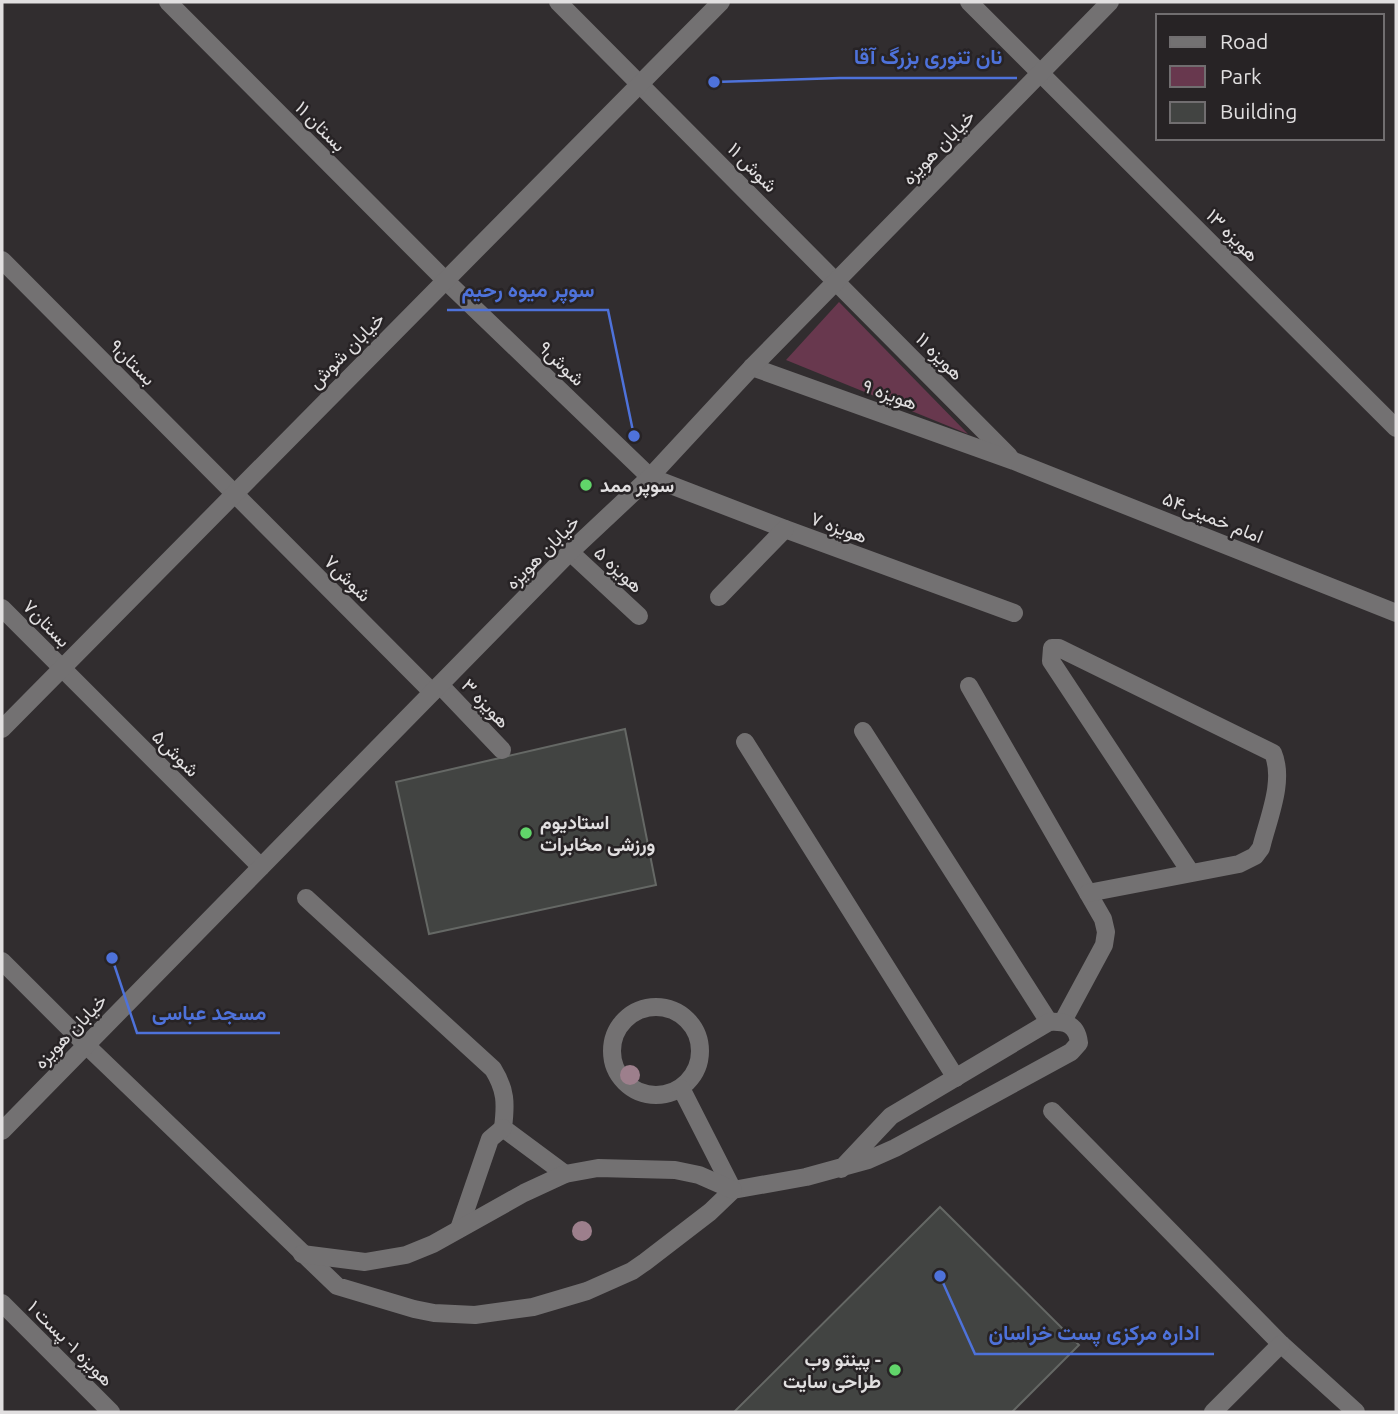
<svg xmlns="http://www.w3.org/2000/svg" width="1398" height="1414" font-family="Ubuntu,Vazirmatn,sans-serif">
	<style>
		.green { fill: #68384e }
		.building { fill: #424442; stroke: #656865; stroke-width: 2 }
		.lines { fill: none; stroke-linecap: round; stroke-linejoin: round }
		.minor { stroke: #737172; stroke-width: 18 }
		.tree { fill: #9d7f8c }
		.poi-dot { fill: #61d56a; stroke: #272325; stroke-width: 2.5 }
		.labels { text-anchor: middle; stroke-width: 5; stroke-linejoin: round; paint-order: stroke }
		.street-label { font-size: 19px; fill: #e1dfe0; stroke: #272325 }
		.poi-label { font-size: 19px; font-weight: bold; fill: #e1dfe0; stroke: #272325; text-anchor: start }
		.leader { fill: none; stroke: #4e72da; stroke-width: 2.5 }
		.callout-dot { fill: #4e72da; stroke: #272325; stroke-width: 2.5 }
		.callout-label { font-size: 21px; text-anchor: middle; font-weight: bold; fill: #4e72da; stroke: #272325; stroke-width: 5; stroke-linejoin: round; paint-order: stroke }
	</style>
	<rect width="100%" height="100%" fill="#312d2f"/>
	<polygon class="green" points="839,302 968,434 786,360"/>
	<g class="building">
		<polygon points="625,729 656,885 429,934 396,782"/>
		<polygon points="940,1207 1079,1345 1012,1412 734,1412"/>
	</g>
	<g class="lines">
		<g class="minor">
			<polyline points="168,2 445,280 650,477 785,529 1014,613"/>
			<polyline points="558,2 1009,456"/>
			<polyline points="969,2 1396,428"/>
			<polyline points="2,260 432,692"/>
			<polyline points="752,367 1014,461 1396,613"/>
			<polyline points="570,552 639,616"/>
			<polyline points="719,597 785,529"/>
			<polyline points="2,608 261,867"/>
			<polyline points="440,685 502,750"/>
			<polyline points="969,686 1103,919 1106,932 1104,945 1063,1021"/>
			<polyline points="2,729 721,2"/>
			<polyline points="863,731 1049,1022"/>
			<polyline points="745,742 956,1078"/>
			<path d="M1088,893l151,-29 16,-8 6,-8c7,-29 24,-67 12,-95l-214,-105h-7l-1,13 140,212"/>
			<path d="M306,898l187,171c13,21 13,34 10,59l62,46"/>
			<path d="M2,961l84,84 251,241 77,23 20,4 41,2 58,-8 54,-16 45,-20 13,-9 65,-50 23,-22 73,-13 62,-17 27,-12 176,-96 8,-9c-2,-19 -14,-22 -30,-21l-158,94 -50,53"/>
			<circle cx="656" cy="1051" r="44"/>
			<polyline points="681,1088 733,1190"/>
			<polyline points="1052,1111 1281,1344 1356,1412"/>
			<polyline points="2,1131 570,552 650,477 752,367 1110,2"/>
			<polyline points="459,1229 490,1139 503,1128"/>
			<polyline points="302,1254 365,1262 406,1255 433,1244 524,1193 565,1174 598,1168 675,1170 699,1175 733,1190"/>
			<polyline points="2,1303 111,1412"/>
			<polyline points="1213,1412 1281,1344"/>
		</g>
	</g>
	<g class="tree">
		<circle cx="630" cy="1075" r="10"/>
		<circle cx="582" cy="1231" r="10"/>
	</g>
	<g class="poi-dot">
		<circle cx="586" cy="485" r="7"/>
		<circle cx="526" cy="833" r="7"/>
		<circle cx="895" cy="1370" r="7"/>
	</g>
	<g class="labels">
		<g class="street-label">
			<text transform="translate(321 126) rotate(45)" y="7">بستان ۱۱</text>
			<text transform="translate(938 147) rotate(-46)" y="7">خیابان هویزه</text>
			<text transform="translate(753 167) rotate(45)" y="7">شوش ۱۱</text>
			<text transform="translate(1233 235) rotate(45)" y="7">هویزه ۱۳</text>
			<text transform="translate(346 350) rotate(-45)" y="7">خیابان شوش</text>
			<text transform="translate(940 356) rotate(45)" y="7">هویزه ۱۱</text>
			<text transform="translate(133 362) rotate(45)" y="7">بستان۹</text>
			<text transform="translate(562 363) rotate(44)" y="7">شوش۹</text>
			<text transform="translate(890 394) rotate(20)" y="7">هویزه ۹</text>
			<text transform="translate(1213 517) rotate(22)" y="7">امام خمینی۵۴</text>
			<text transform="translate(839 527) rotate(20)" y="7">هویزه ۷</text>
			<text transform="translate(542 552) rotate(-45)" y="7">خیابان هویزه</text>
			<text transform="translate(619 569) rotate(43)" y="7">هویزه ۵</text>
			<text transform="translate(348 578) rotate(45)" y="7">شوش۷</text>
			<text transform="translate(47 623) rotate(45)" y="7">بستان۷</text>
			<text transform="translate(486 703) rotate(46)" y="7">هویزه ۳</text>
			<text transform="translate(176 753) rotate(45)" y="7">شوش۵</text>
			<text transform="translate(70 1031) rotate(-46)" y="7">خیابان هویزه</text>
			<text transform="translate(71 1343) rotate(45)" y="7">هویزه ۱- پست ۱</text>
		</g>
		<g class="poi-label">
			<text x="600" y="492">سوپر ممد</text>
			<text x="540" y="829">استادیوم<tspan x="540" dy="22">ورزشی مخابرات</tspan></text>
			<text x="881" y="1366" text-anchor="end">پینتو وب -<tspan x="881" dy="22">طراحی سایت</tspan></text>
		</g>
	</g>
	<path class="leader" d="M714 82L840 78H1017M634 436L608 310H447M112 958L137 1033H280M940 1276L975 1354H1214"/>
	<g class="callout-dot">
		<circle cx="714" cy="82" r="7"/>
		<circle cx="634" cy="436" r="7"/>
		<circle cx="112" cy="958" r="7"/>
		<circle cx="940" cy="1276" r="7"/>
	</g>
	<g class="callout-label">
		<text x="928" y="64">نان تنوری بزرگ آقا</text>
		<text x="528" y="297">سوپر میوه رحیم</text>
		<text x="209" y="1020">مسجد عباسی</text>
		<text x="1094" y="1340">اداره مرکزی پست خراسان</text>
	</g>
	<rect width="1398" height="1414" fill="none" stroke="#e1dfe0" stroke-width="7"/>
	<rect x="1156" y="14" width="228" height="126" fill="#272325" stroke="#716e70" stroke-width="2"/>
	<rect x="1170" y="37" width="35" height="10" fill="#737172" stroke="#716e70" stroke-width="2"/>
	<text x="1220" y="49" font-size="21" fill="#e1dfe0">Road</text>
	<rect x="1170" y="66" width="35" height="21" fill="#68384e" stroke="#716e70" stroke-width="2"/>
	<text x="1220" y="84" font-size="21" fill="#e1dfe0">Park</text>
	<rect x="1170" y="102" width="35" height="21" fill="#424442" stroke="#716e70" stroke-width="2"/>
	<text x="1220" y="119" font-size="21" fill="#e1dfe0">Building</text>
</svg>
